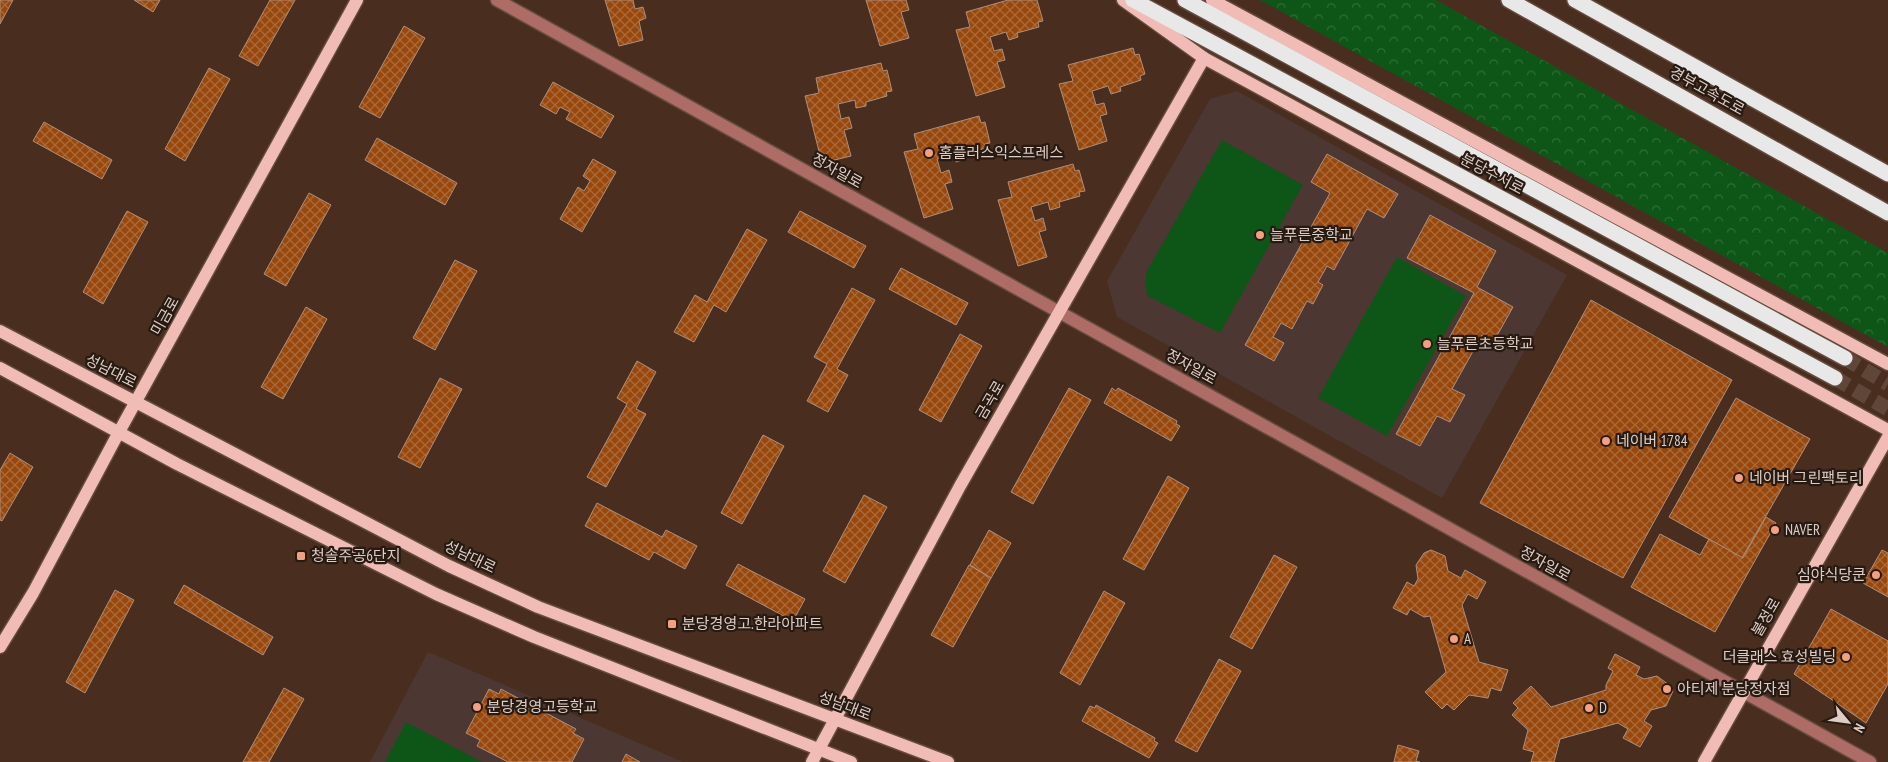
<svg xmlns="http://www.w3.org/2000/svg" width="1888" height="762" font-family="'PT Sans Narrow','Noto Sans KR',sans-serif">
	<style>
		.education { fill: #4c3733 }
		.green { fill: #0d5618 }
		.forest { fill: url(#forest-crowns) }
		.building { fill: url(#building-cross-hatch); stroke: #ae8e7c }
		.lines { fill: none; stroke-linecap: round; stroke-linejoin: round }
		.highway-tunnel { stroke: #604638; stroke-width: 15; stroke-dasharray: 15 8; stroke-linecap: butt }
		.minor-casing { stroke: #644b3d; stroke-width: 15 }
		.major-casing { stroke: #644b3d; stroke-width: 15 }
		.highway-casing { stroke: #644b3d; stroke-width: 18 }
		.minor { stroke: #ad6c66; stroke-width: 12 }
		.major { stroke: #f1bcb5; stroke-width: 12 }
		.highway { stroke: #e8e8e8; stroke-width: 15 }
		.poi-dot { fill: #f2a07f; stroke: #261a13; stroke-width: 2 }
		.labels { text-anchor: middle; stroke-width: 4.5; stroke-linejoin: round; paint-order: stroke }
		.street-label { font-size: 15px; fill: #dfcdc4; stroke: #261a13 }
		.poi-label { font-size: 15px; fill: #dfcdc4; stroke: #261a13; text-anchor: start }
	</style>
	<defs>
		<pattern id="forest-crowns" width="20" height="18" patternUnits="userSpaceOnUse" patternTransform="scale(1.25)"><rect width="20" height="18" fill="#0d5618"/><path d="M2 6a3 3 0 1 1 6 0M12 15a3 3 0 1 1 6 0" fill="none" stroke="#306d38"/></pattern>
		<pattern id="building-cross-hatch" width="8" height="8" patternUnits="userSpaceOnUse" patternTransform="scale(1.25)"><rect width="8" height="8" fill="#98480c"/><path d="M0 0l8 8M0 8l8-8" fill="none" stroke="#ab6a39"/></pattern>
	</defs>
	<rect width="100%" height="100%" fill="#492e1f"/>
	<g class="education">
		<polygon points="1237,91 1567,275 1442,498 1117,317 1107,281 1210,99"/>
		<polygon points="428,652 683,762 370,762"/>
	</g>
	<g class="green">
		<polygon points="1222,140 1303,185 1220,333 1148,296 1145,284 1147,271"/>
		<polygon points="1397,257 1466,296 1387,436 1318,398"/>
		<polygon points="406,722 482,762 385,762"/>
	</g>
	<polygon class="forest" points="1260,0 1436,0 1888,253 1888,347"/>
	<g class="building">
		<polygon points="0,0 13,0 0,24"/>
		<polygon points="134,0 160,0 153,12"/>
		<polygon points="270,0 295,0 258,66 239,56"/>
		<polygon points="605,0 633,0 635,9 643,7 646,18 639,21 643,40 619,46"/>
		<polygon points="866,0 906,0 909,10 901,12 909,38 880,46"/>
		<polygon points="1008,0 1037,0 1043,21 1038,22 1039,27 1017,33 1018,37 1009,40 1006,32 990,37 994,51 1002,49 1005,60 997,62 1005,87 976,96 956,30 970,27 966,12"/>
		<polygon points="404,26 425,38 380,118 359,107"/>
		<polygon points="1133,48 1135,55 1139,54 1145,74 1140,76 1141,80 1120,87 1121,91 1111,94 1108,86 1092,91 1096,105 1104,103 1107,114 1100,116 1107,141 1079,150 1059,84 1073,81 1068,65"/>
		<polygon points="881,63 883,71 887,70 892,91 886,92 887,96 866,102 866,106 856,108 855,100 838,104 841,119 849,117 852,128 844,130 851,156 822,163 805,96 819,93 816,78"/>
		<polygon points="209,68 230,79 185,161 165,149"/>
		<polygon points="553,82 614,116 601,138 566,119 570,112 560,107 556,114 540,105"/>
		<polygon points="979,116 981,123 985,122 990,143 985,144 986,148 965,154 966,159 956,162 954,154 937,159 941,173 949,170 952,182 945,184 953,209 924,218 904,152 918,149 914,134"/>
		<polygon points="44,122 112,160 102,179 33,141"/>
		<polygon points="377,138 457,183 445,205 365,160"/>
		<polygon points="1327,154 1398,194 1384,218 1367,209 1334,270 1327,266 1318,282 1323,285 1313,304 1307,301 1292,329 1281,323 1273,337 1284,343 1274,361 1245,345 1330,193 1311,182"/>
		<polygon points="593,159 616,172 582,232 560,219 578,187 584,191 590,181 583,176"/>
		<polygon points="1073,164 1075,171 1079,170 1085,191 1079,192 1080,196 1059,202 1060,207 1050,210 1048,202 1031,207 1035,221 1043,218 1046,230 1039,232 1047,257 1018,266 998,200 1012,197 1008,182"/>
		<polygon points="309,193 331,205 286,286 264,274"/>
		<polygon points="127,211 148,222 103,304 83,292"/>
		<polygon points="800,211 866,246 854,268 788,232"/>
		<polygon points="1430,215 1496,251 1477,287 1513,307 1494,341 1482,335 1452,389 1465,395 1450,422 1437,416 1420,446 1396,434 1474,293 1407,258"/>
		<polygon points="747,229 767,240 726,312 714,305 694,342 674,332 695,295 707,302"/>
		<polygon points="455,260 477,271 435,350 413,338"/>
		<polygon points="901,268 968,303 956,325 889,289"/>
		<polygon points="852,288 875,300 837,369 848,375 828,412 807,401 827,364 814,357"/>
		<polygon points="1591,300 1732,380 1623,578 1480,503"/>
		<polygon points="306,307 327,319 283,399 261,387"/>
		<polygon points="960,334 982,346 941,422 919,410"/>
		<polygon points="637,361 656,372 636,409 646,414 606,487 587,477 627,404 617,398"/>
		<polygon points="440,378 462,389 420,468 398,457"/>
		<polygon points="1069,388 1091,400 1033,504 1011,492"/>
		<polygon points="1112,388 1116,391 1118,388 1177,421 1176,424 1180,426 1171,441 1104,403"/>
		<polygon points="1736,398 1810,439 1742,558 1669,517"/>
		<polygon points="763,435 784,446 742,524 721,513"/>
		<polygon points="10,453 33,467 2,521 0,520 0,470"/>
		<polygon points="1168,476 1189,488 1144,570 1123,559"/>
		<polygon points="864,495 887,507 845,583 823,571"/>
		<polygon points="597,503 662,537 666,530 697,546 685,569 654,552 649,560 585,526"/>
		<polygon points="1766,517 1776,523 1715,632 1631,587 1660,534 1700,555 1709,539 1743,558"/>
		<polygon points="989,530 1011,543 991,578 970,565"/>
		<polygon points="1431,550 1445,556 1448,571 1461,578 1465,570 1486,582 1477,599 1468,594 1462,605 1479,662 1508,670 1501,691 1491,688 1488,698 1469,695 1454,710 1447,704 1442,709 1425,692 1446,672 1430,616 1424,617 1410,609 1407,615 1393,608 1407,582 1414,586 1418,579 1416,565 1424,553"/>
		<polygon points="1882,550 1888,553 1888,597 1863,583"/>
		<polygon points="1274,555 1297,567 1252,649 1230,637"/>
		<polygon points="738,564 805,599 793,621 726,585"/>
		<polygon points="969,565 991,578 953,647 931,635"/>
		<polygon points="184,585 273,637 263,655 174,603"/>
		<polygon points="115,590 134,600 85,693 66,682"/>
		<polygon points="1104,591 1125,603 1080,685 1060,673"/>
		<polygon points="1831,609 1888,641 1888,684 1866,723 1794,674"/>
		<polygon points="1615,654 1640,667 1636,675 1644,679 1657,676 1669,685 1673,691 1666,706 1651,710 1644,721 1652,726 1640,747 1623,738 1628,729 1618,723 1560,739 1554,762 1531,762 1534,752 1523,749 1528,730 1512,715 1518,708 1513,703 1531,686 1551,707 1606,690 1606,685 1613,671 1608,668"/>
		<polygon points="1219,659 1241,671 1197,752 1175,741"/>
		<polygon points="284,688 304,699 269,762 243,762"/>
		<polygon points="489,689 499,694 501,689 576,729 573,733 584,739 572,762 508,762 477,746 480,740 466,733"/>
		<polygon points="1096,705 1155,738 1154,741 1158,743 1149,758 1082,721 1090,706 1095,708"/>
		<polygon points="1398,745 1419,751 1416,761 1420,762 1394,762"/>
		<polygon points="626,754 640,762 622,762"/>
	</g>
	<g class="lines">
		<g class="highway-tunnel">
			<polyline points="1845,358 1888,384"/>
			<polyline points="1835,378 1888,409"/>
		</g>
		<defs>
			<polyline id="minor" points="497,0 1870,762"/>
			<g id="major">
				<polyline points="1123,0 1204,58 1888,430"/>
				<polyline points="1212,0 1888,364"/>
				<polyline points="0,331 449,566 538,607 948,762"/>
				<polyline points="0,368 177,464 436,594 534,637 851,762"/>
				<polyline points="0,647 33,593 119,432 357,0"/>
				<polyline points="812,762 960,486 1204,58"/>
				<polyline points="1704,762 1888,437"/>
			</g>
			<g id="highway">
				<polyline points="1133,0 1835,378"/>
				<polyline points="1185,0 1845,358"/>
				<polyline points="1509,0 1888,213"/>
				<polyline points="1575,0 1888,174"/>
			</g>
		</defs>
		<use href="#minor" class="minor-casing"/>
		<use href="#major" class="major-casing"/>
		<use href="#highway" class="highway-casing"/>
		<use href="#minor" class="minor"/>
		<use href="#major" class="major"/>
		<use href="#highway" class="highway"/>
	</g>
	<g class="poi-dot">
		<circle cx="929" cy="153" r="5"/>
		<circle cx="1260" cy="235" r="5"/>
		<circle cx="1427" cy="344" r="5"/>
		<circle cx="1606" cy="441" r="5"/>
		<circle cx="1739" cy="478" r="5"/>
		<circle cx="1775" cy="530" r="5"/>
		<rect x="296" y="551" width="10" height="10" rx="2.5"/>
		<circle cx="1876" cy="575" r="5"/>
		<rect x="667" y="619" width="10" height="10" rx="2.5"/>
		<circle cx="1454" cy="639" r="5"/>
		<circle cx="1846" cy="657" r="5"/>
		<circle cx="1667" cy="689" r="5"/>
		<circle cx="477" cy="707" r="5"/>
		<circle cx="1589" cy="708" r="5"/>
	</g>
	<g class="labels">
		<g class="street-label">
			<text transform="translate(1707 91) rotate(29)" y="5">경부고속도로</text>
			<text transform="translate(837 171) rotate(29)" y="5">정자일로</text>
			<text transform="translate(1492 174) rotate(28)" y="5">분당수서로</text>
			<text transform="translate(165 316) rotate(-61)" y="5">미금로</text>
			<text transform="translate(1191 367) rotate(29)" y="5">정자일로</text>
			<text transform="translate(111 371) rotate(27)" y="5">성남대로</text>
			<text transform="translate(990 400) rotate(-60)" y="5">금곡로</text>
			<text transform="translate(470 557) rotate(26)" y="5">성남대로</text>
			<text transform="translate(1545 564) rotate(29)" y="5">정자일로</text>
			<text transform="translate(1766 617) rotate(-60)" y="5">불정로</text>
			<text transform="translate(845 706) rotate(21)" y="5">성남대로</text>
		</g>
		<g class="poi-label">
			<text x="939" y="158">홈플러스익스프레스</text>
			<text x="1270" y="240">늘푸른중학교</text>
			<text x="1437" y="349">늘푸른초등학교</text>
			<text x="1616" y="446">네이버 1784</text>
			<text x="1749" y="483">네이버 그린팩토리</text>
			<text x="1785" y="535">NAVER</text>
			<text x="311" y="561">청솔주공6단지</text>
			<text x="1866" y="580" text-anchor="end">심야식당쿤</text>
			<text x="682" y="629">분당경영고.한라아파트</text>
			<text x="1464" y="644">A</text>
			<text x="1836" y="662" text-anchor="end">더클래스 효성빌딩</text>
			<text x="1677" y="694">아티제 분당정자점</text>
			<text x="487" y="712">분당경영고등학교</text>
			<text x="1599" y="713">D</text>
		</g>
	</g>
	<g transform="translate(1848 722) rotate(119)" stroke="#261a13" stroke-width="4" paint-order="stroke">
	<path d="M0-4L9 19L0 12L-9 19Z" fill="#dfcdc4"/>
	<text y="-8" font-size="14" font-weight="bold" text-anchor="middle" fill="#dfcdc4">N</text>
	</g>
</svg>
